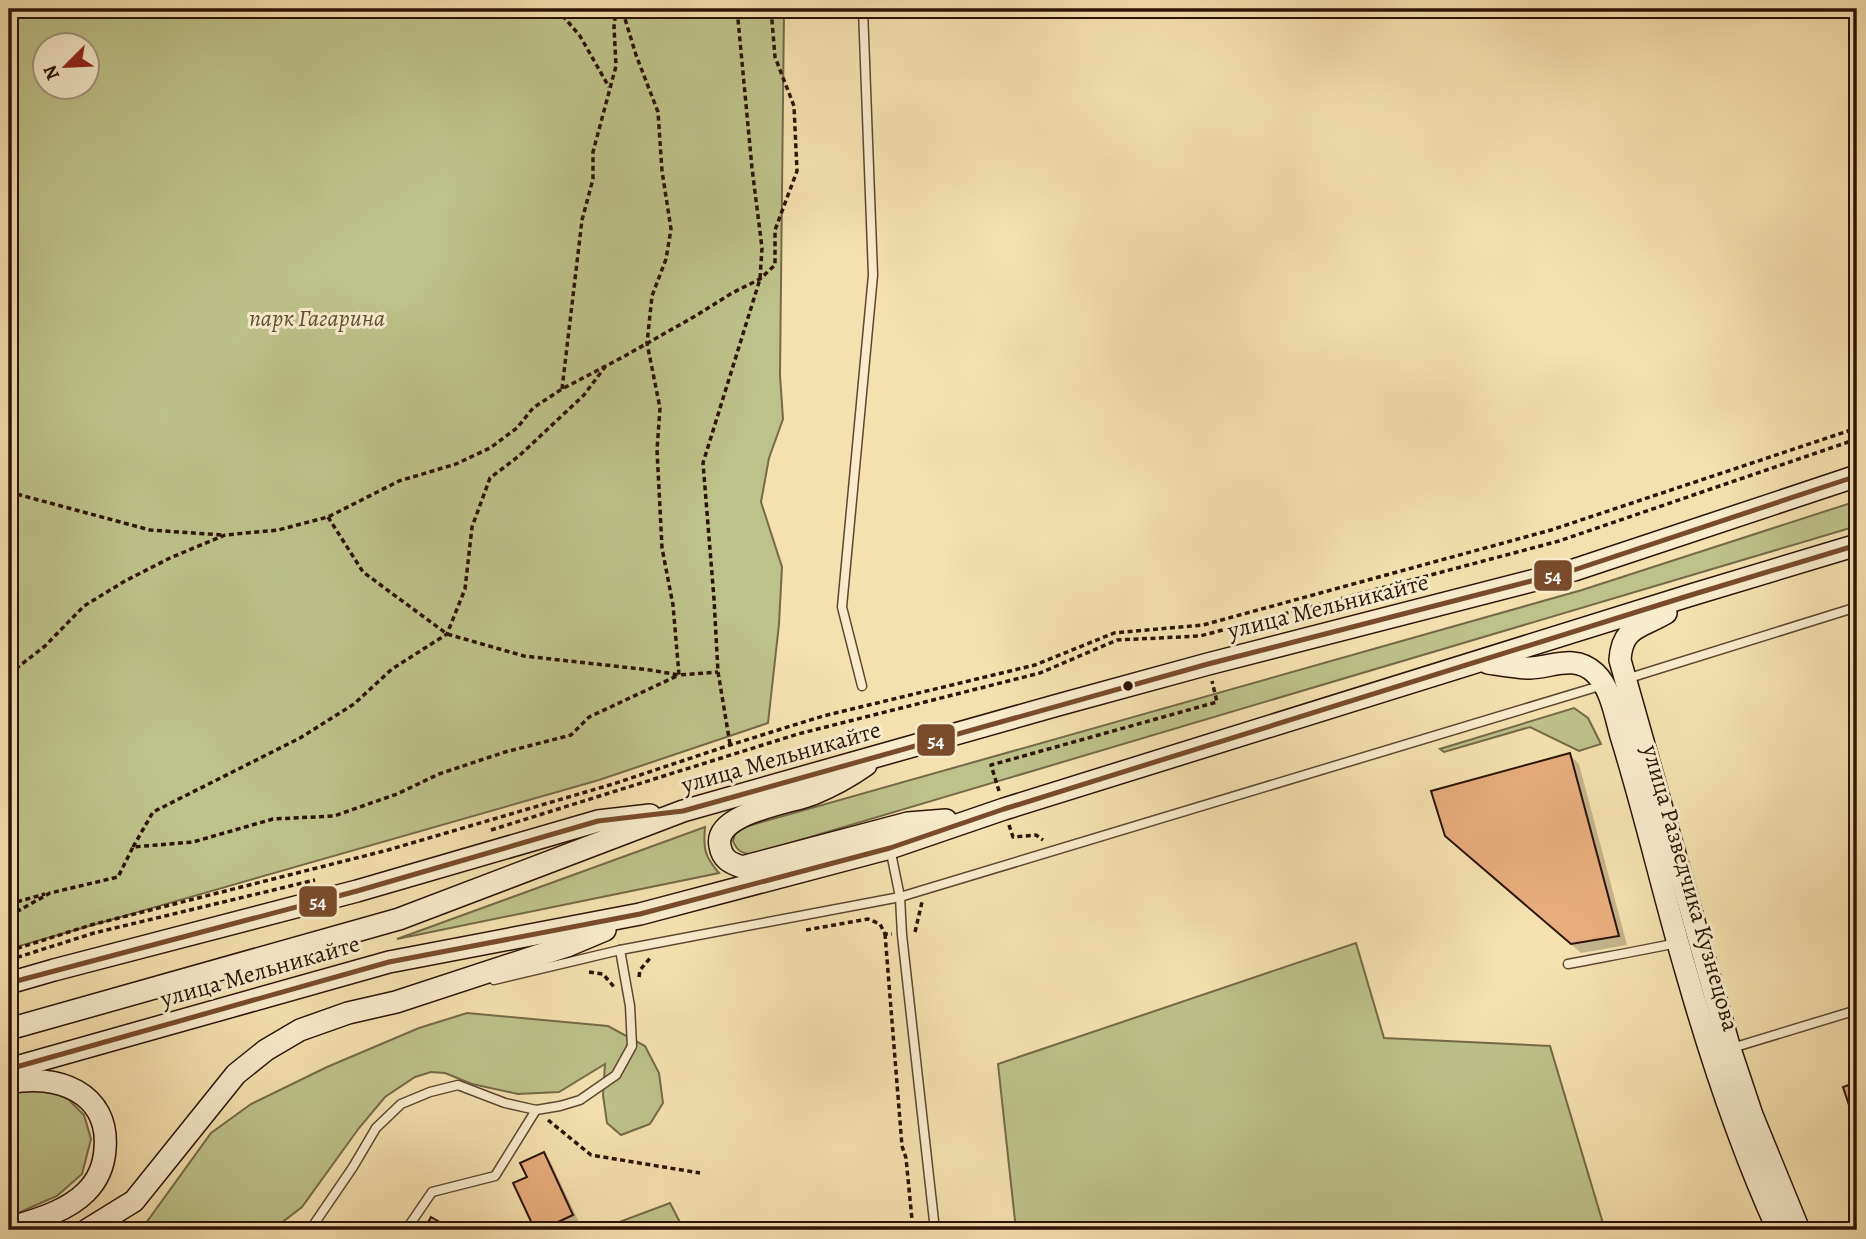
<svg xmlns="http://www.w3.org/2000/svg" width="1866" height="1239" font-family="Alegreya,serif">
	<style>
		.green { fill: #bdc28a; stroke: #746a48; stroke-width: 2; fill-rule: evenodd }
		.shadow { fill: #0003 }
		.building { fill: #e7ad7d; stroke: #2c1305; stroke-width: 2 }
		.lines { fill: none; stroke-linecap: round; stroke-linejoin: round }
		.service-casing { stroke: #5e4630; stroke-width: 11 }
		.secondary-casing { stroke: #2c1305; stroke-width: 24 }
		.path { stroke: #2c1305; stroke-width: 3.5; stroke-dasharray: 5 3.5; stroke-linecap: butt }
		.service { stroke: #f8eccc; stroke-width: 8 }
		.secondary { stroke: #f8eccc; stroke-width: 21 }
		.bus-1-casing { stroke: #f8eccc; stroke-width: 10 }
		.bus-1 { stroke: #7a4b2a; stroke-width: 5 }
		.bus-dot { fill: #2c1305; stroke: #f8eccc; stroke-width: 2.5 }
		.labels { text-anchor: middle; stroke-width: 6; stroke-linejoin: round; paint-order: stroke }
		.park-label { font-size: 24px; font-style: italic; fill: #5f5034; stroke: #f8eccc }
		.street-label { font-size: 24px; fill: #2c1305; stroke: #f8eccc }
		.line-badge { stroke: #f8eccc; stroke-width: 2.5 }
		.badge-label { font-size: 19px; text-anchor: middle; font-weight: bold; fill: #fff }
	</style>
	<rect width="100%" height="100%" fill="#f5e1b0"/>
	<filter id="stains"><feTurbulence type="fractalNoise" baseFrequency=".00286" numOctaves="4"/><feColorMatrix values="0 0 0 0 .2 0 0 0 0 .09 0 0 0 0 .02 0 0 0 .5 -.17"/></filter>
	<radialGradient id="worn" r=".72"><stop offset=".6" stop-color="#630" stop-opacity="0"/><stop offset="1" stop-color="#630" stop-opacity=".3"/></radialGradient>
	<g class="green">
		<path d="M9,9h775l-4,366 3,44 -14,39 -8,44 21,65 -3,57 -11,99 -169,57 -590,169zM46,46h42v42h-42z"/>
		<path d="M1857,501v25l-1104,328c-11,0 -16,-3 -20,-13l2,-7 6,-6 841,-238z"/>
		<polygon points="1574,708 1588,718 1601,744 1579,751 1530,727 1444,752 1440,749"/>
		<path d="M705,827c-2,22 0,30 14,46l-322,66z"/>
		<polygon points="1356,943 1384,1038 1550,1046 1605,1230 1016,1230 998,1064"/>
		<polygon points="467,1013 608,1026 645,1046 659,1073 663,1103 650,1124 621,1135 607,1123 603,1095 605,1064 559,1092 518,1094 472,1084 445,1073 431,1072 415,1077 385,1097 359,1128 302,1207 272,1230 141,1230 211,1133 251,1104 327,1067 419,1028"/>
		<polygon points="25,1089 49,1089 68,1099 84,1115 91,1139 82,1174 57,1196 9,1217 9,1093"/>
		<polygon points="670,1203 684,1230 598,1230"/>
	</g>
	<g class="shadow">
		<polygon points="1570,755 1579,764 1627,945 1581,953 1457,845"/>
		<polygon points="543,1154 550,1161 579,1222 561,1230 537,1230 515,1184 529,1178"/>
	</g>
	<g class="building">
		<polygon points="1570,753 1619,936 1571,944 1445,836 1431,791"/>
		<polygon points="1857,1082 1857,1109 1851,1111 1843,1087"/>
		<polygon points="544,1152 573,1215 541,1230 535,1230 513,1183 527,1177 520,1163"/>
		<polygon points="431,1217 450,1228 448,1230 424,1230"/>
	</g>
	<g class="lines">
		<defs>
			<g id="service">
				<polyline points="1626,679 1857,607"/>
				<polyline points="862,686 842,607 873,275 863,9"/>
				<polyline points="890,848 900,897 902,935 935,1230"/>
				<path d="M1568,964c36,-7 72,-13 108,-21"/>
				<polyline points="494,980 620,950 900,897 1603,685"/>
				<polyline points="1732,1048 1857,1010"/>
				<polyline points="310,1230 353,1167 376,1128 401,1104 430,1092 458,1085 505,1103 536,1110 560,1106 580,1100 616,1075 632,1046 630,1006 620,950"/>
				<polyline points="406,1230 432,1192 495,1176 536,1110"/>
			</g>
			<g id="secondary">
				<path d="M1666,613c-25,15 -44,13 -46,47l110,389 22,66 47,115"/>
				<path d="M1488,663c13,2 28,5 42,5 23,-1 45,-14 65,5 16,15 20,42 26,63 24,77 42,157 65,235 25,88 54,176 92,259"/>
				<path d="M866,765c-17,12 -33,21 -53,29 -22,9 -100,19 -93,52 2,13 10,17 22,21l166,-44 38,-3"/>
				<polyline points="9,983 54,970 357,891 598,821 650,815"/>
				<polyline points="9,1029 399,919 683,811 1058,705 1208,664 1574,570 1857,476"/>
				<polyline points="9,1069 389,962 640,914 890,848 1004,809 1691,595 1857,545"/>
				<path d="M9,1083c47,-10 101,9 96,66 -1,17 -7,31 -19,43 -20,20 -51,28 -77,36"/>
				<polyline points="87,1230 134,1201 236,1074 266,1050 300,1030 348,1013 396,1002 567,946 605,930"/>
			</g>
		</defs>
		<use href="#service" class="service-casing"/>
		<use href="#secondary" class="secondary-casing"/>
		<g class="path">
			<polyline points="557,9 580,36 609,87"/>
			<polyline points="9,343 19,342"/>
			<polyline points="562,389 582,220 593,179 593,152 616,66 614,27 616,9"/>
			<polyline points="9,492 150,530 222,535"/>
			<polyline points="328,517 363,572 447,634 524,656 650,670 679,675 718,672"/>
			<polyline points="9,674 45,646 84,606 125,581 170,558 225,535 278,530 328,517 399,481 456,464 490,448 517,428 533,408 562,389 623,357 697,315 732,293 760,279 775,265 775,230 797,171 794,106 775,57 771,9"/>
			<polyline points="730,744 718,672 714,599 703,463 760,279 762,248 752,168 737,9"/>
			<polyline points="999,791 991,765 1217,702 1212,681"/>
			<polyline points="1009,825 1013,837 1036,835 1043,840"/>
			<polyline points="491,830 798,734 1040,673 1117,640 1200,636 1559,541 1857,439"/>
			<polyline points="133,847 153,812 300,738 354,704 392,669 447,634 465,589 472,527 490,478 519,456 584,395 605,367"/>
			<polyline points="9,904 45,894"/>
			<polyline points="9,916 50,893 118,877 133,847 193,842 273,819 334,816 397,794 439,774 505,752 571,735 589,717 679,675 673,605 662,548 657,450 660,408 647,343 652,296 666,259 671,229 662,171 658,112 636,55 622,9"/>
			<polyline points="806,930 868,919 880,924 885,934 892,934"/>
			<polyline points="915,932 922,902"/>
			<polyline points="885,934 902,1146 906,1158 913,1230"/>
			<polyline points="9,951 91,925 388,850 613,784 730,745 823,716 1035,665 1114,633 1203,625 1551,530 1857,428"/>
			<polyline points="9,960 94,933 315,880"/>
			<polyline points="589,972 603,974 614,987"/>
			<polyline points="639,977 640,970 651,957"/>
			<polyline points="548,1120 591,1155 700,1173"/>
		</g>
		<use href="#service" class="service"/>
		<use href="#secondary" class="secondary"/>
		<defs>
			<g id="bus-1">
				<polyline points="9,983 357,891 598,821 683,811 1208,664 1574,570 1857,476"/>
				<polyline points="9,1069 389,962 640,914 890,848 1004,809 1691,595 1857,545"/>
			</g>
		</defs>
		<use href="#bus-1" class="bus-1-casing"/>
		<use href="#bus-1" class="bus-1"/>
	</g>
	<circle class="bus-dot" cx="1128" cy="686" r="6"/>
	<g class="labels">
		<g class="park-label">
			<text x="317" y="326">парк Гагарина</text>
		</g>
		<g class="street-label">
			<text transform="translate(1328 606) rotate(-14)" y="8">улица Мельникайте</text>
			<text transform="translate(781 757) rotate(-16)" y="8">улица Мельникайте</text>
			<text transform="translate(1691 888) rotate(74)" y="8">улица Разведчика Кузнецова</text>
			<text transform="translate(260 971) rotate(-16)" y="8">улица Мельникайте</text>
		</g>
	</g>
	<g class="line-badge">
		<rect x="1533" y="559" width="40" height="33" rx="7" fill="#7a4b2a"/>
		<rect x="916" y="723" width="40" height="34" rx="7" fill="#7a4b2a"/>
		<rect x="298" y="885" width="40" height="33" rx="7" fill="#7a4b2a"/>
	</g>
	<g class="badge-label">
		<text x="1553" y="582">54</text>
		<text x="936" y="747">54</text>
		<text x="318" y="908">54</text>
	</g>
	<rect width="1866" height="1239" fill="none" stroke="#f5e1b0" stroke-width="35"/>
	<rect x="10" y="10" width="1845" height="1218" fill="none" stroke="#2c1305" stroke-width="3.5"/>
	<rect x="18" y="18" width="1831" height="1204" fill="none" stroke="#2c1305" stroke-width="2"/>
	<g transform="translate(66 66) rotate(246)"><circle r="33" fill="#f8eccc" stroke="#a6957c" stroke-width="2"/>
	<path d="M0-5L12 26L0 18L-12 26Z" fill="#8f2418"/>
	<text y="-10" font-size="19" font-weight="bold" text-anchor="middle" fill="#2c1305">N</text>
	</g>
	<rect width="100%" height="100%" filter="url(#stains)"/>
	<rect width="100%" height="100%" fill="url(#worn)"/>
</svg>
